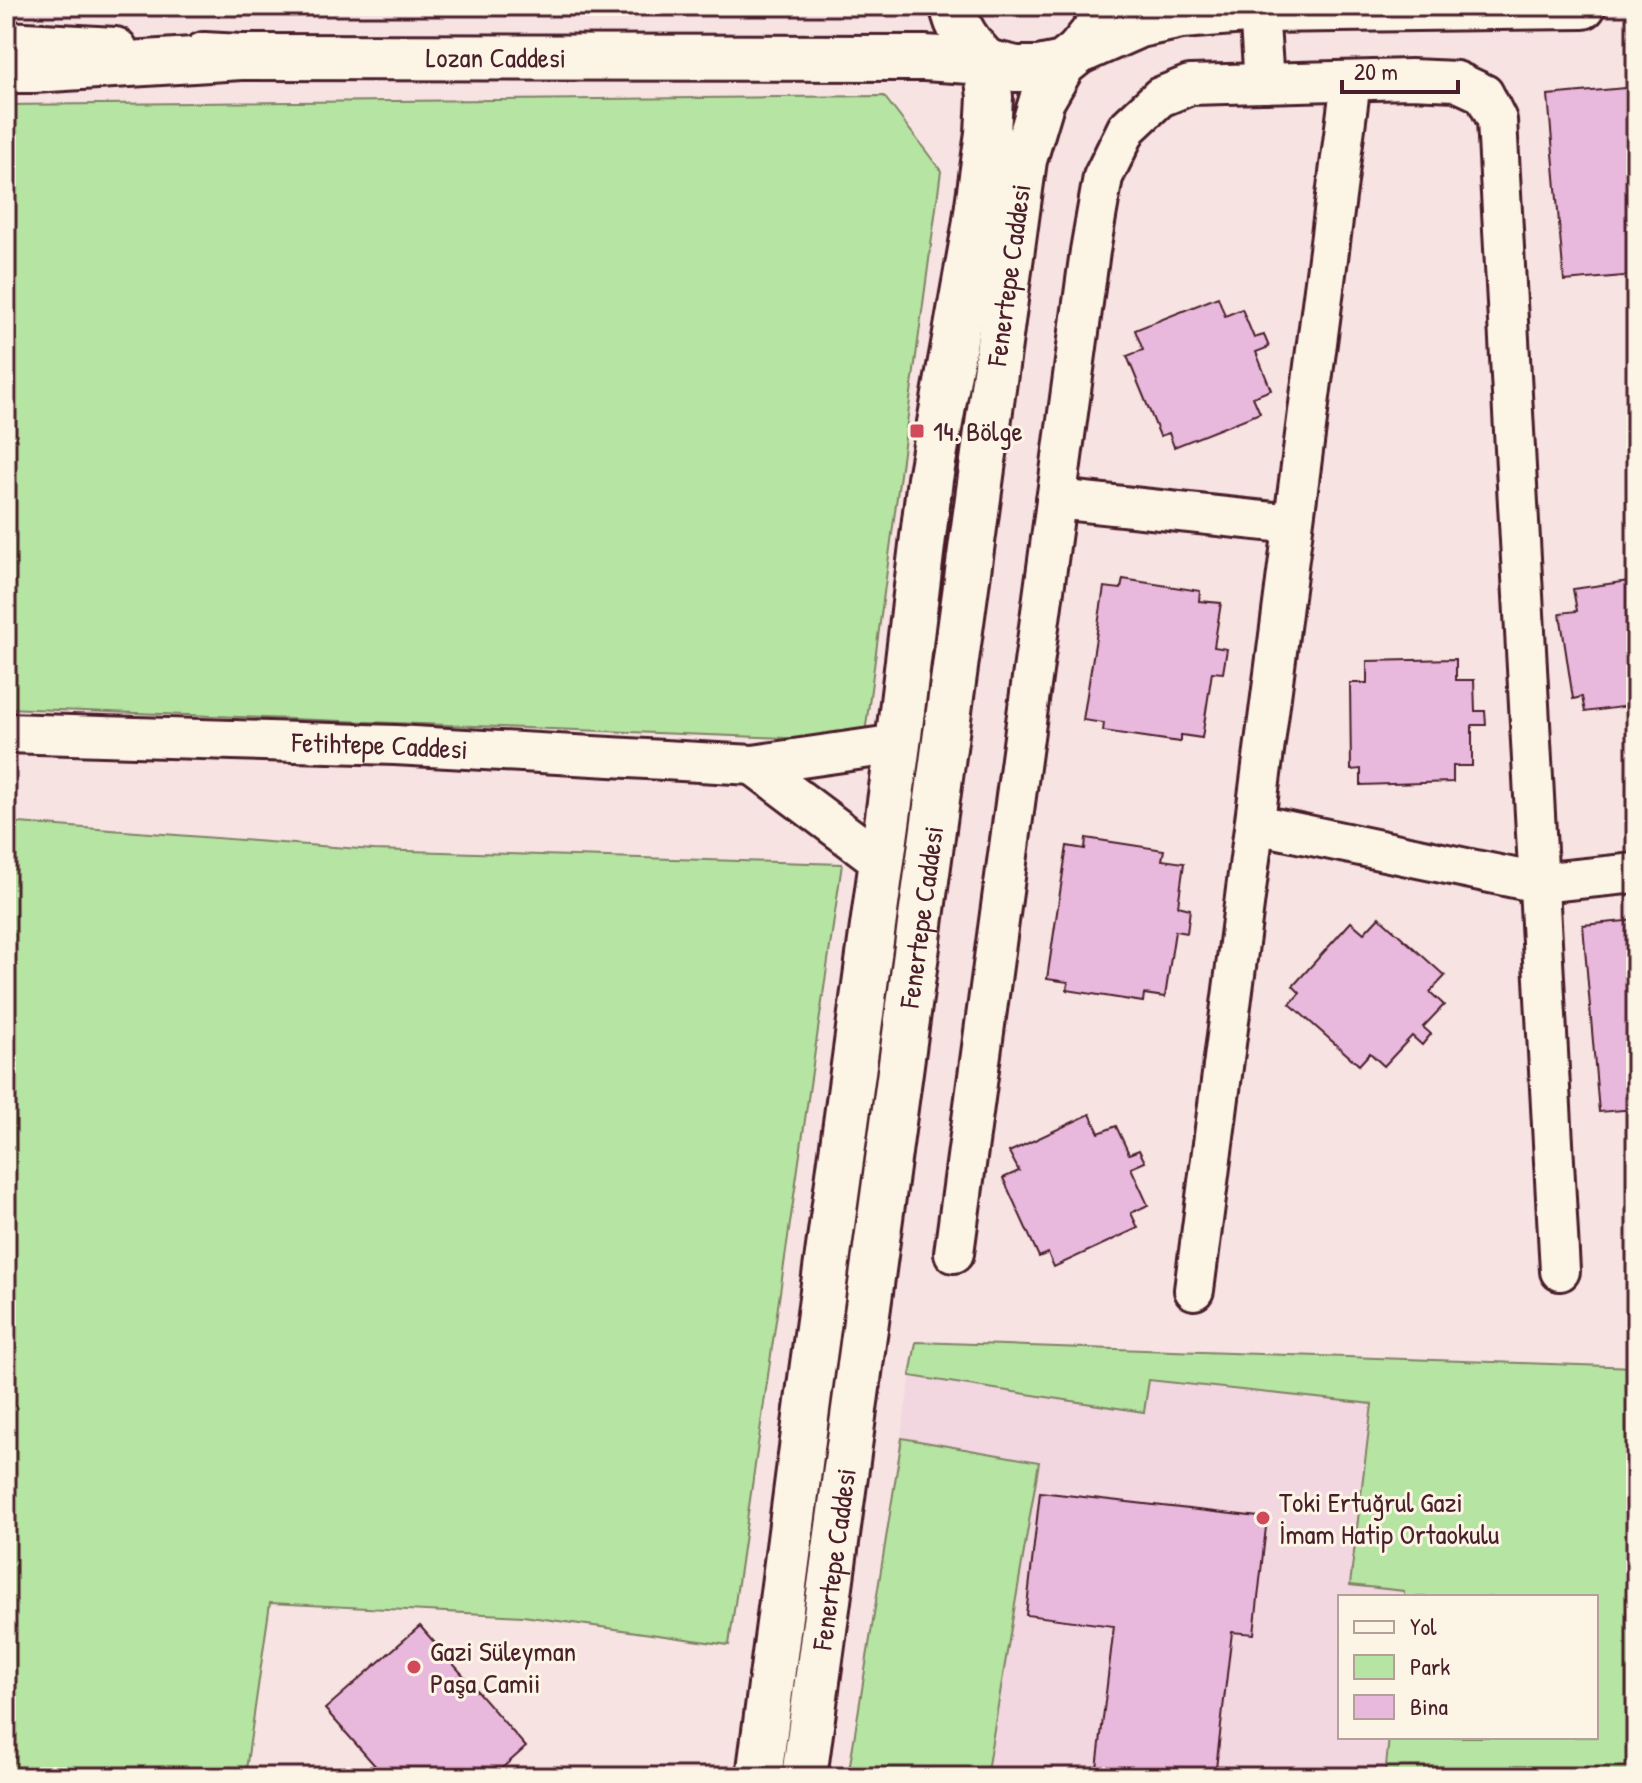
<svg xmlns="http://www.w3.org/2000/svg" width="1642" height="1783" font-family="'Patrick Hand',sans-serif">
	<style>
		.built { fill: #f2d6e0; fill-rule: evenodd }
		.green { fill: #b6e4a2; stroke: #808266; stroke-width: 2 }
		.building { fill: #e8b9dc; stroke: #4a1f2b; stroke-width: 2 }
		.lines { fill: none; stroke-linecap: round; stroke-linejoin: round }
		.minor-casing { stroke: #4a1f2b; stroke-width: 44 }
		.major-casing { stroke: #4a1f2b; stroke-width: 50 }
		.highway-casing { stroke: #4a1f2b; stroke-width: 50 }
		.minor { stroke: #fcf5e5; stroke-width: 38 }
		.major { stroke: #fcf5e5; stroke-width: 44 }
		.highway { stroke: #fcf5e5; stroke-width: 44 }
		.poi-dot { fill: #d1495b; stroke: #fcf5e5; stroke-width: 3 }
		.labels { text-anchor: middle; stroke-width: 6; stroke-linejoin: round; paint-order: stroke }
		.street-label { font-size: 28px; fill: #4a1f2b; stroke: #fcf5e5 }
		.poi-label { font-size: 28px; fill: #4a1f2b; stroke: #fcf5e5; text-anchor: start }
	</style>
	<rect width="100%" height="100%" fill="#f6e3e2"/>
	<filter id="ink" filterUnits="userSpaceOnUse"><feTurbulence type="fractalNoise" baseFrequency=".0125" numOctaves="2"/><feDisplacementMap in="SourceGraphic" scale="16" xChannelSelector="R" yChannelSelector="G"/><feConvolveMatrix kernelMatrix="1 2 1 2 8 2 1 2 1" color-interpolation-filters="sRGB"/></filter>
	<g filter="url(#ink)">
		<path class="built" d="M916,1342l720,25v410h-788zM1340,1597h256v140h-256z"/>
		<g class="green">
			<polygon points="884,96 941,171 864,741 6,708 6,105"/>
			<polygon points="6,822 373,850 842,864 729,1645 523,1616 270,1603 245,1777 6,1777"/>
			<polygon points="916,1342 1636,1367 1636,1777 1385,1777 1389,1737 1596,1737 1596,1597 1404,1597 1404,1591 1350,1585 1372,1404 1149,1380 1144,1412 910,1376"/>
			<polygon points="902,1438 1039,1462 986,1777 848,1777"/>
		</g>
		<g class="building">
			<polygon points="1636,87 1636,275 1564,281 1548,95"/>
			<polygon points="1218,297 1225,316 1242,309 1254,338 1264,335 1269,347 1256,352 1271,390 1253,397 1260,413 1174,447 1169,433 1160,436 1127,356 1143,350 1135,330"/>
			<polygon points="1123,579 1200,591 1199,601 1221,603 1214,647 1227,649 1223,673 1212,672 1202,738 1181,735 1180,742 1103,731 1104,723 1083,720 1104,587 1121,589"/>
			<polygon points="1636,580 1636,705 1585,712 1582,697 1573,699 1560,613 1577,611 1573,589"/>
			<polygon points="1456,659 1456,680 1474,680 1475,711 1485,711 1486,725 1472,725 1472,766 1453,766 1453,782 1361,785 1361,769 1351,770 1350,683 1367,683 1367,661"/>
			<polygon points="1086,838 1164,850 1162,860 1184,863 1178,906 1190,909 1187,933 1175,931 1165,997 1144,994 1143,1002 1067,990 1068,982 1047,979 1067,846 1085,849"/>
			<polygon points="1379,917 1445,976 1430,992 1444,1005 1423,1027 1431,1034 1422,1045 1412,1036 1384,1066 1370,1053 1359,1065 1290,1004 1300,993 1293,986 1351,922 1364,933"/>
			<polygon points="1636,920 1636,1109 1599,1112 1583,925"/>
			<polygon points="1090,1114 1099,1133 1116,1126 1129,1154 1139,1150 1145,1162 1131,1168 1148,1205 1131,1213 1138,1228 1054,1267 1048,1253 1039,1257 1003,1178 1019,1171 1009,1152"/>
			<polygon points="1040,1492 1267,1518 1254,1634 1232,1632 1215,1777 1096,1777 1114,1626 1026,1615"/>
			<polygon points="420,1626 526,1747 492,1777 385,1777 325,1709"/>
		</g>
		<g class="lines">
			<defs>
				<g id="minor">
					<polyline points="1259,10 1264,83"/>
					<polyline points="1056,499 1293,524"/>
					<path id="s1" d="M6,733l389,12 358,20 145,-21"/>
					<polyline points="753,765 882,862"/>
					<polyline points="1255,824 1538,883 1636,873"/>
					<polyline points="954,1253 1090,251 1103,177 1127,128 1160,97 1190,85 1411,79 1456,81 1484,94 1497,120 1560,1271"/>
					<polyline points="1194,1290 1351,81"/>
				</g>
				<g id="major">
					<path d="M953,6c3,22 18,40 33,56"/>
					<polyline points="6,44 115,50"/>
					<polyline points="1078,52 1139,25 1181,16 1259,10 1583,6"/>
					<path id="s2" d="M204,55l37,2 683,1 62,4 30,7h22l25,-5 15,-12 20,-25 8,-21"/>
					<polyline points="759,1777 811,1379 898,744 930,479 975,227 988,133 990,97 986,62"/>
					<path id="s3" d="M804,1777l220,-1617 18,-60 21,-36"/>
				</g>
				<polyline id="highway" points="6,70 33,70 241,57"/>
			</defs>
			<use href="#minor" class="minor-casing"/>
			<use href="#major" class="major-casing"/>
			<use href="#highway" class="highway-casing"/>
			<use href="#minor" class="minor"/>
			<use href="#major" class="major"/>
			<use href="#highway" class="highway"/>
		</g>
	</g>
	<g class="poi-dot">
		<rect x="909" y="423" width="16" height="16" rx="4"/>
		<circle cx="1263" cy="1518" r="8"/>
		<circle cx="414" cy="1667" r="8"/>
	</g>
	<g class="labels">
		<g class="street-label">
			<text dy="10" stroke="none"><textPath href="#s2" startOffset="292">Lozan Caddesi</textPath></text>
			<text dy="10" stroke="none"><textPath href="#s3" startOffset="1516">Fenertepe Caddesi</textPath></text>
			<text dy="10" stroke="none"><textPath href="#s1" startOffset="374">Fetihtepe Caddesi</textPath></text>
			<text dy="10" stroke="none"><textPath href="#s3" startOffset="868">Fenertepe Caddesi</textPath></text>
			<text dy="10" stroke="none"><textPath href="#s3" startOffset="220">Fenertepe Caddesi</textPath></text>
		</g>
		<g class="poi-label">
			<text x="933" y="441">14. Bölge</text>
			<text x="1279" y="1512">Toki Ertuğrul Gazi<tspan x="1279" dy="32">İmam Hatip Ortaokulu</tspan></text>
			<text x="430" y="1661">Gazi Süleyman<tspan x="430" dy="32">Paşa Camii</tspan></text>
		</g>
	</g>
	<rect width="1642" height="1783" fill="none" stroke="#fcf5e5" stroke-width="32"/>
	<rect x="16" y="16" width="1610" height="1751" fill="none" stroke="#4a1f2b" stroke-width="3" filter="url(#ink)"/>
	<rect x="1338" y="1595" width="260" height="144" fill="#fcf5e5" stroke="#b59f9b" stroke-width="2"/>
	<rect x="1354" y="1621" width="40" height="12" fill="#fcf5e5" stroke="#b59f9b" stroke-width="2"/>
	<text x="1410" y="1635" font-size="24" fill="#4a1f2b">Yol</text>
	<rect x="1354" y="1655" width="40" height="24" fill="#b6e4a2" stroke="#b59f9b" stroke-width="2"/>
	<text x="1410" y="1675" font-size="24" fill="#4a1f2b">Park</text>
	<rect x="1354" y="1695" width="40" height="24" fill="#e8b9dc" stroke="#b59f9b" stroke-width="2"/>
	<text x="1410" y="1715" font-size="24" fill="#4a1f2b">Bina</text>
	<path d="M1342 80v12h116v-12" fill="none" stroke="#4a1f2b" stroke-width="4"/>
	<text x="1354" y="80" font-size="24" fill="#4a1f2b" stroke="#fcf5e5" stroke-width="6" paint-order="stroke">20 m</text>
</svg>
